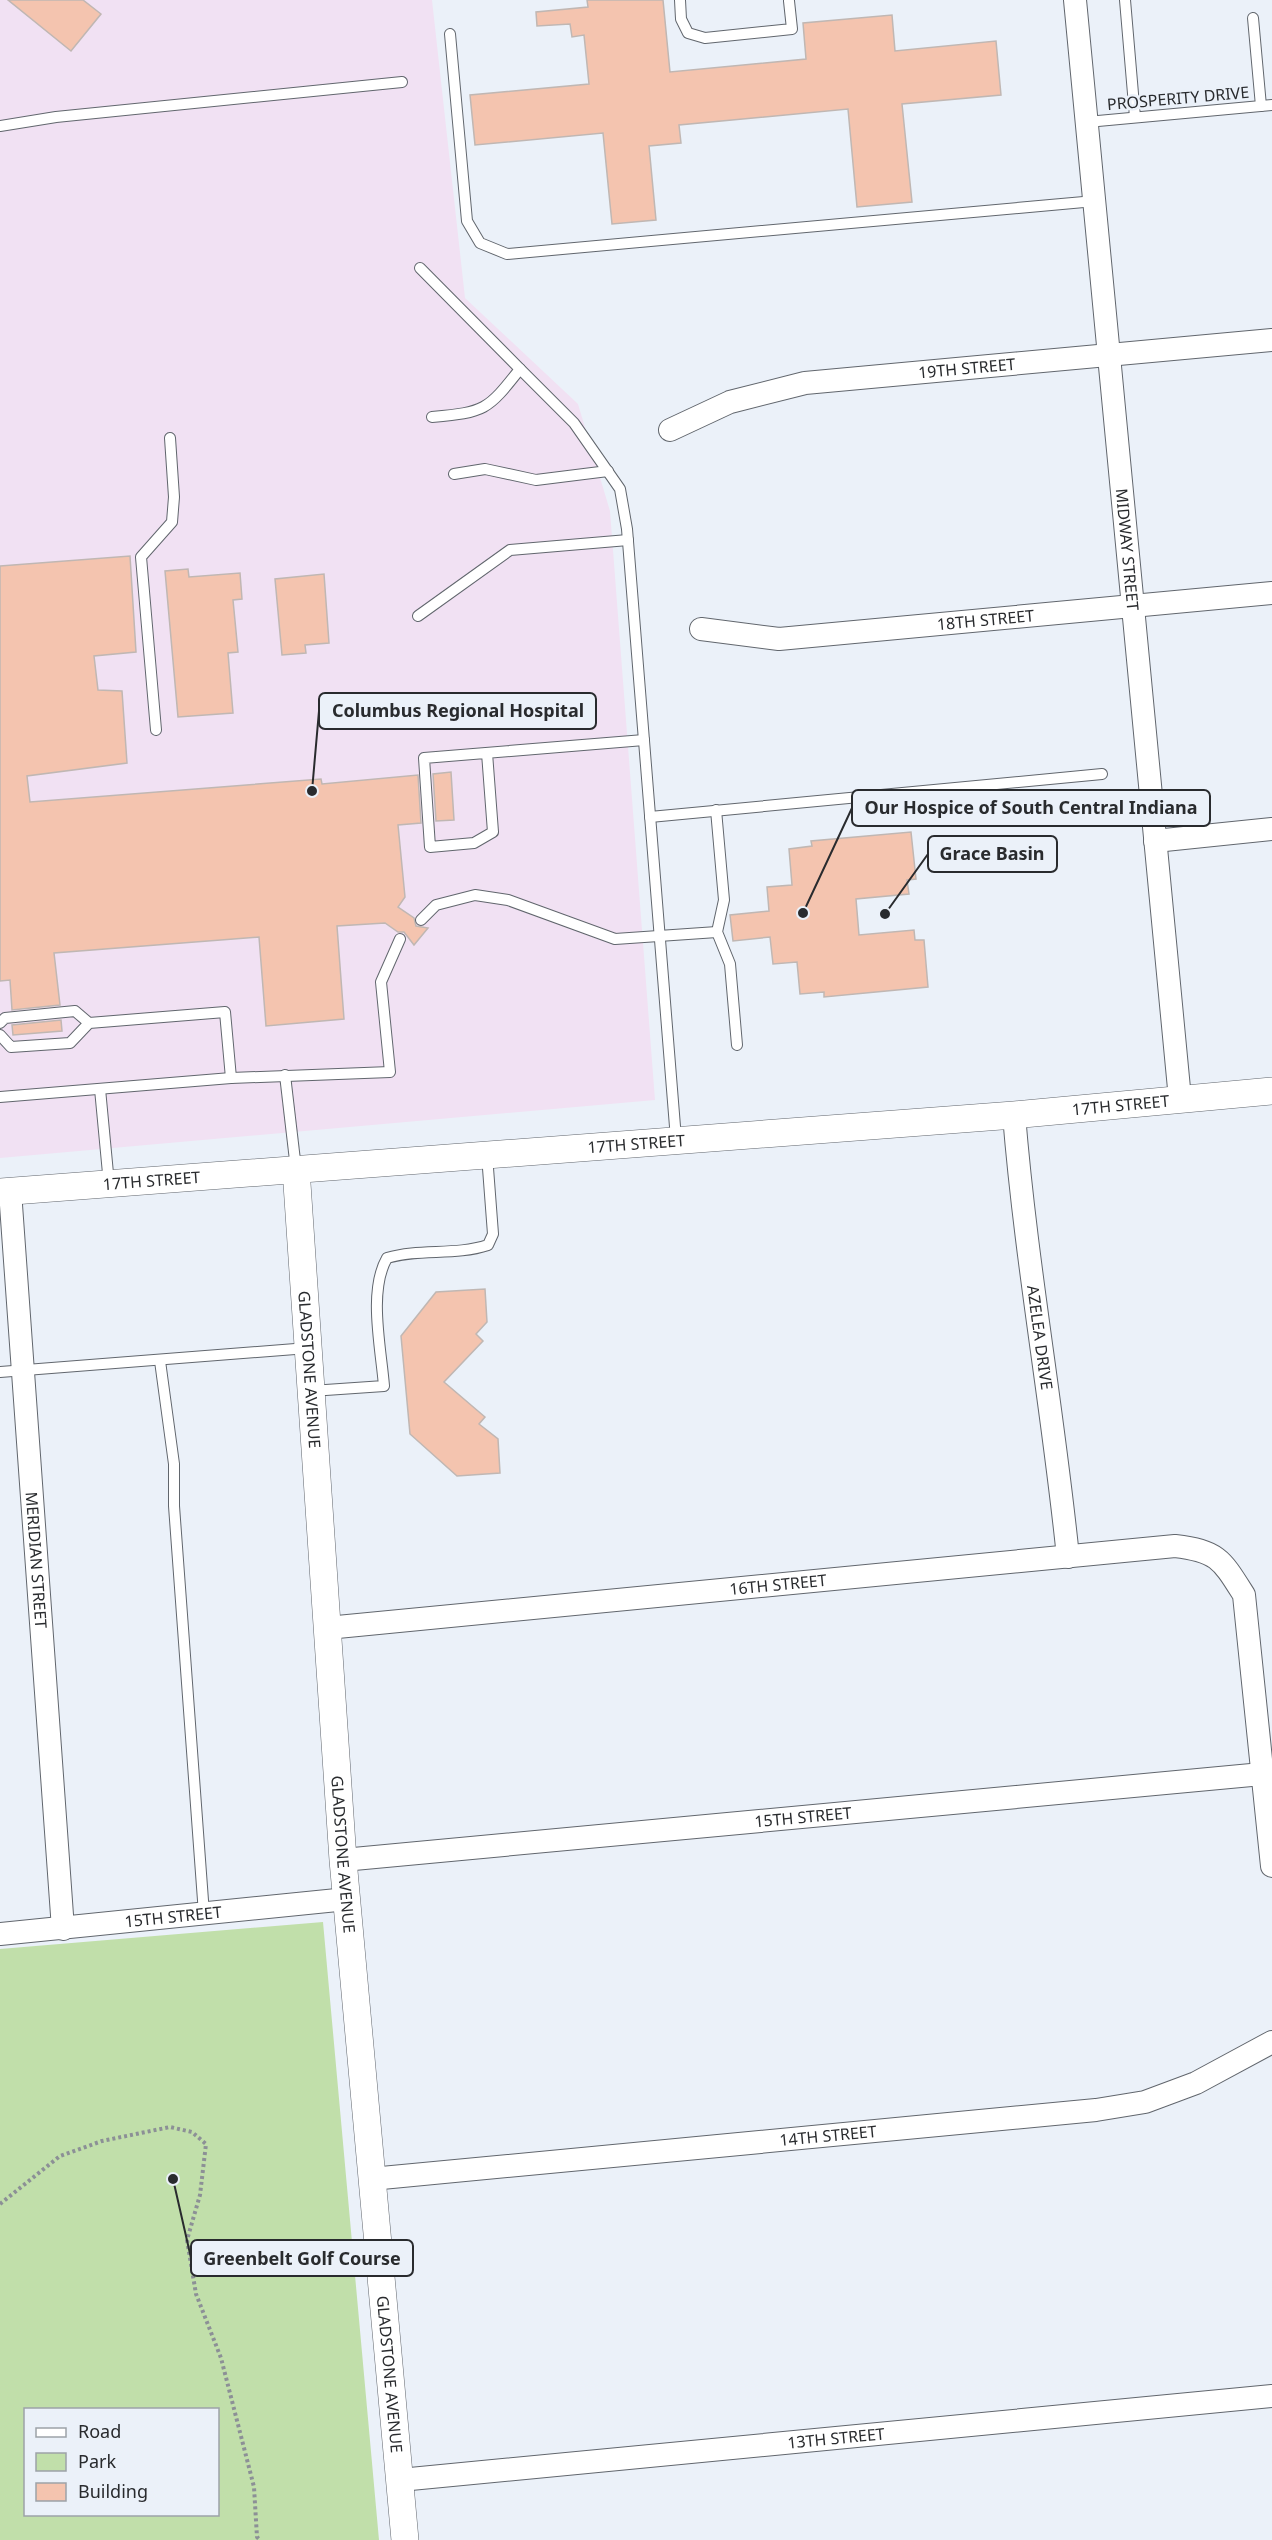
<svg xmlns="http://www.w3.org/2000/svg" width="1272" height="2540" font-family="'Noto Sans',sans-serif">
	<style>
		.medical { fill: #f1e1f3 }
		.green { fill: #c1dfaa; fill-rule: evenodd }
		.building { fill: #f4c4af; stroke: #c0b7b3; stroke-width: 1.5 }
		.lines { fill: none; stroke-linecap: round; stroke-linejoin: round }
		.service-casing { stroke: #61666d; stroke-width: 12 }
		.minor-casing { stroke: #61666d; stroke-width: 24 }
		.tertiary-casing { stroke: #61666d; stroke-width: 28 }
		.path { stroke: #8c9096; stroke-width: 4; stroke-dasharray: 3 3; stroke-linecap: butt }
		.service { stroke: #fff; stroke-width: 10 }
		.minor { stroke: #fff; stroke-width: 22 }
		.tertiary { stroke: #fff; stroke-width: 27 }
		.labels { text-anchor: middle; stroke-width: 5; stroke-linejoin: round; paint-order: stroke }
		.street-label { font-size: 16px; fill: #292b2e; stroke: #ebf1f9 }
		.leader { fill: none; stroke: #292b2e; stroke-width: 2 }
		.callout-dot { fill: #292b2e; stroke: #ebf1f9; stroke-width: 2 }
		.callout { fill: #ebf1f9; stroke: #292b2e; stroke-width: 2 }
		.callout-label { font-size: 18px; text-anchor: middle; font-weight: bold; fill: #292b2e }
	</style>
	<rect width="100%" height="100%" fill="#ebf1f9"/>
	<polygon class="medical" points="0,0 432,0 465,298 578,404 610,511 655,1100 0,1158"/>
	<path class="green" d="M323,1922l56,618h-379v-591zM26,2410h192v104h-192z"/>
	<g class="building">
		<polygon points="8,0 83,0 101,14 71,51"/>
		<polygon points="587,0 663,0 670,72 806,59 803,23 892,15 895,51 996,41 1001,95 902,104 912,202 857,207 848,109 679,125 681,143 649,146 656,220 612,224 603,133 475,145 470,95 589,84 584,35 572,37 570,24 537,26 536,12 588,7"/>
		<polygon points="130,556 136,652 94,656 98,690 122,691 127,763 27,776 30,802 321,779 322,784 418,775 421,823 398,825 405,897 398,907 414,918 416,926 428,928 414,945 404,932 398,932 385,923 337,926 344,1019 266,1026 259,937 54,953 60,1005 12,1010 10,980 0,981 0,566"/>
		<polygon points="188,569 189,577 240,573 242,599 233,600 238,652 228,653 233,713 178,717 165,571"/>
		<polygon points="324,574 329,643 305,645 306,653 282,655 275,579"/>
		<polygon points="451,772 454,820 436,821 433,774"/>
		<polygon points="911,832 916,879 907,880 909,894 856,899 859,935 914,930 915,940 924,940 928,987 824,997 824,992 800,994 797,962 773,964 770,937 733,941 730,915 769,911 767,887 792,885 789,849 812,846 811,841"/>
		<polygon points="61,1020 62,1031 13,1035 12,1025"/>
		<polygon points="485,1289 487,1322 476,1334 483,1341 444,1382 485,1417 479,1424 498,1439 500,1473 457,1476 410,1434 401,1336 436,1292"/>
	</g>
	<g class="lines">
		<defs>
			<g id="service">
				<polyline points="680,0 681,19 688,33 705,38 792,29 789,1"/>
				<polyline points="1125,0 1135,117"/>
				<polyline points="1253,18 1261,106"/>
				<polyline points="450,34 467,221 480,243 507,254 1095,201"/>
				<polyline points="1087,122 1272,105"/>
				<polyline points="0,126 56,117 402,82"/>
				<path d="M420,268l100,101c-33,42 -35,43 -88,48"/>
				<polyline points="520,369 574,423 620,489 627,529 676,1139"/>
				<polyline points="454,474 485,469 536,480 608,471"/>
				<polyline points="418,616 510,550 628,540"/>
				<polyline points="156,730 141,557 172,522 174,497 170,438"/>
				<polyline points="487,753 493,832 474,843 430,847 424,758 644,740"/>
				<polyline points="716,810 724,900 717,932 730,964 737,1045"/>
				<polyline points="650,817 1102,774"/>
				<polyline points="421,920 436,905 475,895 508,900 615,939 717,932"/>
				<polyline points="0,1023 5,1018 75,1011 89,1023"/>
				<polyline points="0,1035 11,1047 70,1043 89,1023 225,1012 231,1078"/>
				<polyline points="285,1075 296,1169"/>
				<polyline points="100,1089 109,1184"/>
				<polyline points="0,1097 231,1078 390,1072 381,982 400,939"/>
				<polyline points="160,1361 174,1464 174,1506 204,1914"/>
				<polyline points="0,1372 308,1348"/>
				<path d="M311,1391l73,-5c-3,-38 -16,-95 3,-128 33,-10 68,-2 101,-13l5,-11 -6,-79"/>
			</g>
			<g id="minor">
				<path id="s1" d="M1075,0l105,1099"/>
				<path id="s2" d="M670,430l60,-28 75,-19 467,-43"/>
				<path id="s3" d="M701,629l78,10 493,-46"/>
				<polyline points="1155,841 1272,829"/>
				<path id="s4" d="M1014,1115c12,148 39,294 54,442"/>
				<path id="s5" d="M10,1191l53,738"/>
				<path id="s6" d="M327,1628l848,-82c43,5 47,14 69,49l28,271"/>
				<path id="s7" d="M343,1860l919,-86"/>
				<path id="s8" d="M0,1934l347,-35"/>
				<path id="s9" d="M371,2179l725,-69 49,-8 51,-19 76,-41"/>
				<path id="s10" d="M400,2480l872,-84"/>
			</g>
			<g id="tertiary">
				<path id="s11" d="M296,1169l47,691 62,680"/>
				<path id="s12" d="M0,1192l1014,-77 258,-24"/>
			</g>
		</defs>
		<use href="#service" class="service-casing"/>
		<use href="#minor" class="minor-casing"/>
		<use href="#tertiary" class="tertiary-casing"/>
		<polyline class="path" points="0,2204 60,2156 102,2141 170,2127 192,2132 206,2144 200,2195 187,2240 196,2294 221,2358 254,2487 257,2537 260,2540"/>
		<use href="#service" class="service"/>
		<use href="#minor" class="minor"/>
		<use href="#tertiary" class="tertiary"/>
	</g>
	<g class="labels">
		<g class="street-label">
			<text transform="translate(1178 98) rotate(-5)" y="6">PROSPERITY DRIVE</text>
			<text dy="6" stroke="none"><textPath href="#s2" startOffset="306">19TH STREET</textPath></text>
			<text dy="6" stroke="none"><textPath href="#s1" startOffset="552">MIDWAY STREET</textPath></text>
			<text dy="6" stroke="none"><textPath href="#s3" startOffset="286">18TH STREET</textPath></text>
			<text dy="6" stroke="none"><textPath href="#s12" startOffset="1124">17TH STREET</textPath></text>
			<text dy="6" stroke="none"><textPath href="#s12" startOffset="638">17TH STREET</textPath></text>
			<text dy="6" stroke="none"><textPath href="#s12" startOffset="152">17TH STREET</textPath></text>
			<text dy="6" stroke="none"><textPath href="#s4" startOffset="224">AZELEA DRIVE</textPath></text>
			<text dy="6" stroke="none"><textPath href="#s11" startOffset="201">GLADSTONE AVENUE</textPath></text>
			<text dy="6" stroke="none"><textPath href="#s5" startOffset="370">MERIDIAN STREET</textPath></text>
			<text dy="6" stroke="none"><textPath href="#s6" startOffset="453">16TH STREET</textPath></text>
			<text dy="6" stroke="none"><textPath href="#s7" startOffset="462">15TH STREET</textPath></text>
			<text dy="6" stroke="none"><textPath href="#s11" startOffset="687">GLADSTONE AVENUE</textPath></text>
			<text dy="6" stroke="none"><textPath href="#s8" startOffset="174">15TH STREET</textPath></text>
			<text dy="6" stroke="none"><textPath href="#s9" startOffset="459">14TH STREET</textPath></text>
			<text dy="6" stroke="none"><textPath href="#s11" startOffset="1209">GLADSTONE AVENUE</textPath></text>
			<text dy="6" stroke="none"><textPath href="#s10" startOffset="438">13TH STREET</textPath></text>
		</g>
	</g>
	<path class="leader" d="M312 791L319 711M803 913L852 808M885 914L928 854M173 2179L191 2258"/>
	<g class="callout-dot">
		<circle cx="312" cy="791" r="6"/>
		<circle cx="803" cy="913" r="6"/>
		<circle cx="885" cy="914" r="6"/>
		<circle cx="173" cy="2179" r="6"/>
	</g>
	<g class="callout">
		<rect x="319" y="693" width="277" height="36" rx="6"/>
		<rect x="852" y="790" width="358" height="36" rx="6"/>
		<rect x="928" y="836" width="129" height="36" rx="6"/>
		<rect x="191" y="2240" width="222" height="36" rx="6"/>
	</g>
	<g class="callout-label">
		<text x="458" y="717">Columbus Regional Hospital</text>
		<text x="1031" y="814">Our Hospice of South Central Indiana</text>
		<text x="992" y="860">Grace Basin</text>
		<text x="302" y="2265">Greenbelt Golf Course</text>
	</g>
	<rect x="24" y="2408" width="195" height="108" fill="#ebf1f9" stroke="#9da2a8" stroke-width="1.5"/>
	<rect x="36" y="2428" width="30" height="9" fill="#ffffff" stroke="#9da2a8" stroke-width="1.5"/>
	<text x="78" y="2438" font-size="18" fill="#292b2e">Road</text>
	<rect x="36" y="2453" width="30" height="18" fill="#c1dfaa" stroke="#9da2a8" stroke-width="1.5"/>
	<text x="78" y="2468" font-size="18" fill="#292b2e">Park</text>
	<rect x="36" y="2483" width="30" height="18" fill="#f4c4af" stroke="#9da2a8" stroke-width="1.5"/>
	<text x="78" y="2498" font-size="18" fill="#292b2e">Building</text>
</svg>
